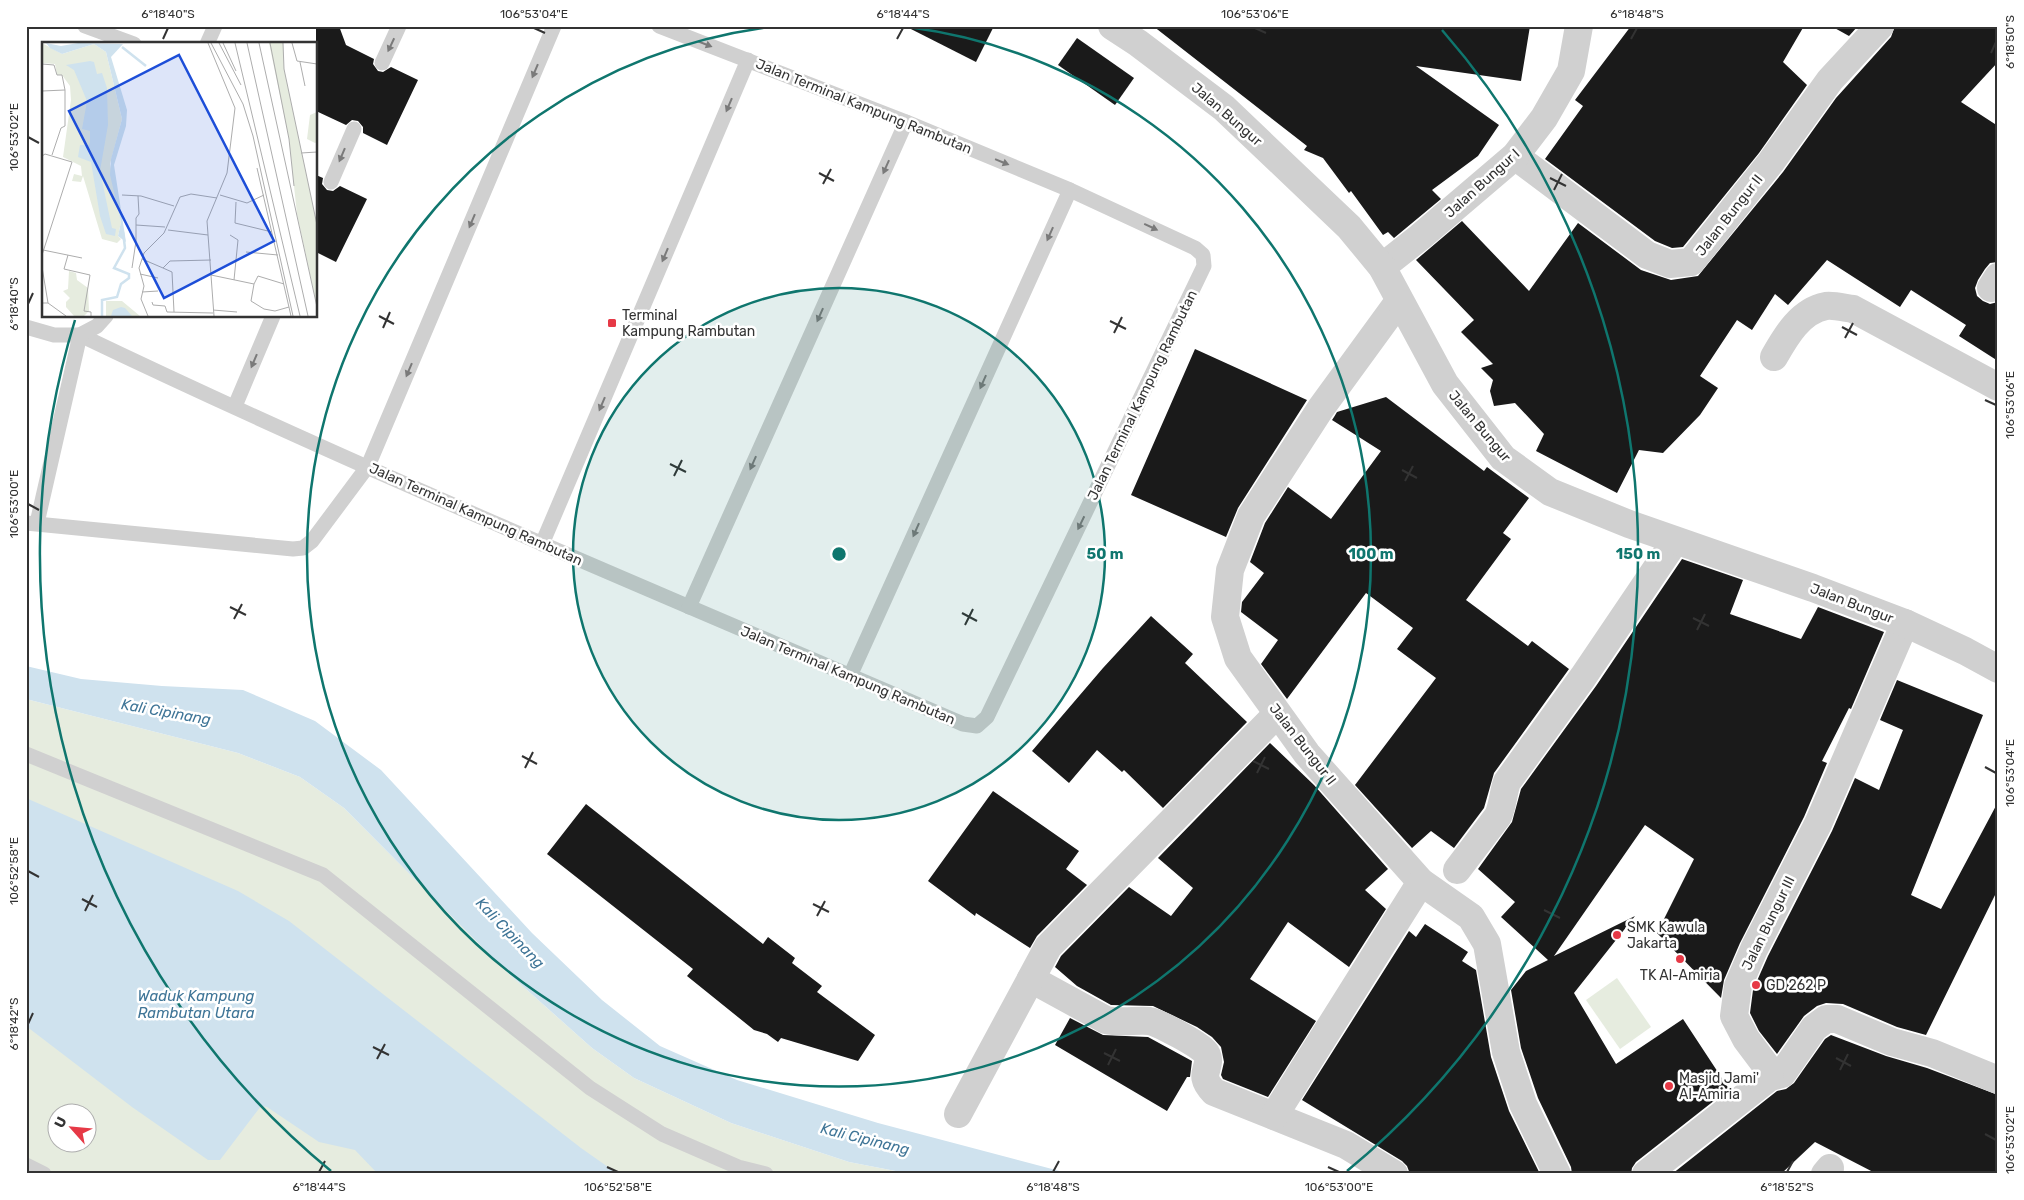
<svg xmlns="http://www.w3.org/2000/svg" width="2024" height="1200" font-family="Rubik,sans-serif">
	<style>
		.green { fill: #e6ecdf; fill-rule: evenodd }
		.water { fill: #cfe2ee }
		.building { fill: #1a1a1a }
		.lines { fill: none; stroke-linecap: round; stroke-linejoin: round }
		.service { stroke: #d0d0d0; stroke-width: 15 }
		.minor { stroke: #d0d0d0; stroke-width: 28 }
		.tertiary { stroke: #d0d0d0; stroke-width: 28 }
		.oneway { fill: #7a7a7a }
		.ticks { fill: none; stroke: #333; stroke-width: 2 }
		.ring { fill: none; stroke: #0f766e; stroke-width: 2.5 }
		.poi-dot { fill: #e63946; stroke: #fff; stroke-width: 2 }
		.labels { text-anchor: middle; stroke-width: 5; stroke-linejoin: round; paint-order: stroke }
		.street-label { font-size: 14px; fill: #333; stroke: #fff }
		.poi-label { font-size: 14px; fill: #333; stroke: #fff; text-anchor: start }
		.water-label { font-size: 15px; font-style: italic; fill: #3f7597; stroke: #fff }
		.inset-river { fill: none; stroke: #cfe2ee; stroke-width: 2.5 }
		.inset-road { fill: none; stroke: #adadad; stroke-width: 1 }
		.view { fill: #1d4ed8; fill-opacity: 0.15; stroke: #1d4ed8; stroke-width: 2.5 }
		.inset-edge { fill: none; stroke: #333; stroke-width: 2.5 }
		.centre { fill: #0f766e; stroke: #fff; stroke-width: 2.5 }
		.ring-label { font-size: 15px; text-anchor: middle; font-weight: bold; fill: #0f766e; stroke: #fff; stroke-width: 5; stroke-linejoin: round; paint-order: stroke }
		.neatline { fill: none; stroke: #333; stroke-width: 2 }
		.ticks-label { font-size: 12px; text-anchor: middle; fill: #333 }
	</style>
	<rect width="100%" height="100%" fill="#fff"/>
	<g class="green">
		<path d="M26,699l212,54 62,24 44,31 164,165 84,75 42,30 97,45 118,39 62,12h-885zM58,1112h30v30h-30z"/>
		<polygon points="1617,978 1651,1027 1620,1049 1586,1000"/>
	</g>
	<g class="water">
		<polygon points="26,666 81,679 162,686 243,690 315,721 381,770 532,933 602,1000 660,1046 737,1080 878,1123 1071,1174 911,1174 849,1162 731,1123 634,1078 592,1048 508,973 344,808 300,777 238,753 26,699"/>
		<polygon points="26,798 238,891 289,921 581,1148 618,1174 378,1174 355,1150 319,1142 267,1107 261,1106 220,1160 208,1160 132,1107 26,1026"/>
	</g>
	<g class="building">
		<polygon points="316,26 339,26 346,45 374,59 373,64 378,71 383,72 391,67 418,80 387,145 363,133 363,127 358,121 352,120 346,125 316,111"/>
		<polygon points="905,26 994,26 976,62"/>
		<polygon points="1153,26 1530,26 1521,81 1416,66 1499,125 1478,156 1432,190 1441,199 1394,238 1388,232 1383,235 1351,191 1349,193 1323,158 1304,150 1307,146"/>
		<polygon points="1631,26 1804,26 1783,62 1807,85 1759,153 1683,247 1672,248 1655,241 1545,159 1583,106 1575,100"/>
		<polygon points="1831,26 1858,26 1849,36"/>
		<polygon points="1895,26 1998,26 1998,62 1961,102 1998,126 1998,262 1990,263 1985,269 1978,280 1975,288 1977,296 1983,301 1990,304 1998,302 1998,361 1959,336 1966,325 1911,290 1900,307 1827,260 1788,305 1775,294 1752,330 1737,320 1700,376 1718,388 1700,415 1663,453 1639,450 1617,493 1536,451 1544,434 1515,403 1494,406 1490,391 1493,380 1481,368 1493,364 1461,332 1474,320 1416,260 1462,221 1529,291 1578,223 1641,270 1671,280 1698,276 1783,172 1836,98 1891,37"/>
		<polygon points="1077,38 1134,78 1115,105 1058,65"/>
		<polygon points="316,175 323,178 322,184 327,190 333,191 340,186 367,199 336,262 316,252"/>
		<polygon points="1195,349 1307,400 1238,508 1226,537 1131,495"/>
		<polygon points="1386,397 1484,471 1487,467 1529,498 1503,533 1511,539 1466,600 1528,646 1532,641 1569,669 1494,773 1484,808 1454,848 1431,831 1412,848 1355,785 1436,678 1397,649 1413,628 1366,593 1287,699 1261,664 1278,640 1241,612 1242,602 1264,573 1250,562 1265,523 1288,487 1331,519 1381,451 1332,420 1334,417 1337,412"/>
		<polygon points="1682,559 1743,580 1730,614 1801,639 1818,607 1884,632 1851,709 1849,708 1822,761 1827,763 1804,817 1740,943 1724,980 1721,998 1657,933 1694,859 1645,825 1554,956 1635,916 1574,993 1616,1064 1683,1019 1729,1089 1636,1162 1632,1168 1631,1174 1572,1174 1571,1167 1538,1098 1521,1048 1511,990 1526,971 1548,960 1501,917 1515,902 1478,869 1512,822 1521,789 1596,686"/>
		<polygon points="1151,616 1193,654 1185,663 1247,722 1163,808 1124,770 1122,772 1097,750 1069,783 1032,751 1103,668"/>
		<polygon points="1897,680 1983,715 1911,895 1941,909 1998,802 1998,889 1926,1035 1897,1027 1843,1004 1826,1003 1817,1006 1804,1016 1777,1054 1759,1031 1750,1013 1753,990 1768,956 1832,831 1855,778 1879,790 1903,730 1880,720"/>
		<polygon points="1270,743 1314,785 1388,869 1365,890 1386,909 1349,967 1288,922 1250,979 1316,1021 1268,1097 1223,1079 1221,1075 1224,1062 1221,1047 1212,1037 1197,1027 1153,1006 1111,1005 1077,986 1055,967 1061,956 1129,887 1171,916 1193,888 1158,858"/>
		<polygon points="993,791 1079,851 1066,869 1087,885 1037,936 1030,948 976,913 975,916 928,881"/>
		<polygon points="586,804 763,944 768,937 795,958 792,963 822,986 817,992 875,1035 858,1061 781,1038 778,1042 767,1034 754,1030 687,976 693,969 547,854"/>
		<polygon points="1425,924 1468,952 1462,961 1476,970 1491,1057 1509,1111 1540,1174 1410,1174 1407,1166 1402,1161 1302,1100 1409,931 1416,937"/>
		<polygon points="1070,1018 1103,1035 1148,1037 1192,1061 1190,1077 1187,1077 1167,1111 1055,1045"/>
		<polygon points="1831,1035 1886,1056 1927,1068 1998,1095 1998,1174 1877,1174 1815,1142 1781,1174 1672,1174 1777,1091 1786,1089 1794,1083 1825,1039"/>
	</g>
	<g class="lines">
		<g class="service">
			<polyline points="85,26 134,44"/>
			<polyline points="207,44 215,26"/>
			<polyline points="382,63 399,26"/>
			<polyline points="331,182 354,129"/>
			<path d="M26,327l28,8h26c290,139 588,262 883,389l14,2 10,-9 217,-451 -1,-11 -8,-7 -125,-58 -164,-68 -247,-96"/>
			<polyline points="235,406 273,316"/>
			<polyline points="26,523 293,549 303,548 312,541 368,466 554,26"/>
			<polyline points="37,523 80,335 97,326 106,316"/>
			<polyline points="542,544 748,60"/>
			<polyline points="689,607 906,122"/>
			<polyline points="850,676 1070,190"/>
			<polyline points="26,754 323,875 590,1088 662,1134 738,1167 766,1174"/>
			<polyline points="26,1165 44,1174"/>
		</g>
		<g class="minor">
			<polyline points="1515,156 1647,255 1670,264 1691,262 1771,162 1830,80 1880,26"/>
			<polyline points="1382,267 1420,237 1515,156 1544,118 1571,71 1579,26"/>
			<polyline points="1991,288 1998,277"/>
			<polyline points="1399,301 1321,408 1251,516 1230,570 1225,617 1238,658 1307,754 1421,882 1471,917 1487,944 1506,1052 1523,1104 1557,1174"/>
			<path d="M1774,357c12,-21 26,-46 52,-51 8,-1 19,2 27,3l145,78"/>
			<path d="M1457,870l41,-54c5,-11 5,-23 9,-34l76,-105 92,-136"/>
			<path d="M1031,979l75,41c15,3 29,0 43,1 8,1 54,25 57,32 8,15 -11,20 8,39l132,53 48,29"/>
			<polyline points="1770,1077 1782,1074 1814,1028 1826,1019 1837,1019 1892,1042 1932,1053 1998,1080"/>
			<polyline points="958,1114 1048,947 1277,714"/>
			<polyline points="1274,1116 1421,882"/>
			<polyline points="1646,1174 1770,1077 1767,1067 1746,1039 1734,1016 1738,986 1754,949 1818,824 1905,623"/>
			<polyline points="1825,1174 1830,1168"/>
		</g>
		<polyline class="tertiary" points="1112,26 1138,43 1224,108 1349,227 1382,267 1445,384 1503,458 1550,492 1629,524 1813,588 1905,623 1965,651 1998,669"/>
	</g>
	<defs><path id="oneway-solid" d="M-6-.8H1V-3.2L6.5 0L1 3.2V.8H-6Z" transform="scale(1.25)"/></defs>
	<g class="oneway">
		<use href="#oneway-solid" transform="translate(705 44) rotate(21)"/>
		<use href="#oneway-solid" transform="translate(391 45) rotate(115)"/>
		<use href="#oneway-solid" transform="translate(535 71) rotate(113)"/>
		<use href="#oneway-solid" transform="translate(729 105) rotate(113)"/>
		<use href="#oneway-solid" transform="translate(342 155) rotate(113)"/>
		<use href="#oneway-solid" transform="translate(1002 162) rotate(22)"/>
		<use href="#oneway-solid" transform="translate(886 167) rotate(114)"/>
		<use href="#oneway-solid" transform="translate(472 221) rotate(113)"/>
		<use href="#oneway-solid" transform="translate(1151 227) rotate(25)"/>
		<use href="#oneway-solid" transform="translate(1050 234) rotate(114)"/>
		<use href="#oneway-solid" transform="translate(665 255) rotate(113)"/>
		<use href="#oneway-solid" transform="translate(820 315) rotate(114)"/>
		<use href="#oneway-solid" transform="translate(254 361) rotate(113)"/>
		<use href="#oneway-solid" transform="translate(409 370) rotate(113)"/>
		<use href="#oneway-solid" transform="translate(983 382) rotate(114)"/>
		<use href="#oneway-solid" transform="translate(602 404) rotate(113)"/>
		<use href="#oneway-solid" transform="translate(753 463) rotate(114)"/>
		<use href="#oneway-solid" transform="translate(1081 523) rotate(116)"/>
		<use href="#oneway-solid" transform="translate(916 530) rotate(114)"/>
	</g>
	<path class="ticks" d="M534,28l11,5M1255,28l11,5M163,39l5,-11M897,39l6,-11M1631,39l6,-11M1991,53l5,-11M28,137l11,6M819,173l15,8M1550,178l16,8M823,184l8,-15M1554,190l8,-16M28,304l5,-11M379,316l15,8M1110,321l16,8M1842,327l15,8M383,328l7,-16M1114,333l8,-16M1845,338l8,-15M1985,400l11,5M670,464l16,8M1402,470l15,8M674,476l8,-16M1405,481l8,-15M28,504l11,6M230,607l16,8M962,613l15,8M1693,618l16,8M234,619l8,-15M965,625l8,-16M1697,630l8,-16M522,756l15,8M1253,761l16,8M1985,767l11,6M525,768l8,-16M1257,773l8,-16M28,871l11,6M82,899l15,8M813,904l16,8M1544,910l16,8M85,911l8,-16M817,916l8,-15M1548,922l8,-16M28,1024l5,-11M373,1047l16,8M1104,1053l16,8M1836,1058l15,8M377,1059l8,-15M1108,1065l8,-16M1840,1070l8,-16M1985,1134l11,6M607,1167l11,5M1328,1167l11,5M319,1172l6,-11M1053,1172l6,-11M1787,1172l6,-11"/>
	<circle cx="839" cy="554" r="266" fill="#0f766e" fill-opacity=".12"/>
	<g class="ring">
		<circle cx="839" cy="554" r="266"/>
		<path d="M908 27A532 532 0 1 1 770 27"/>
		<path d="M331 1171A799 799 0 0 1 75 320M1442 30A799 799 0 0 1 1347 1171"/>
	</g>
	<g class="poi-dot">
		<rect x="607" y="318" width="10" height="10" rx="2.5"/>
		<circle cx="1617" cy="935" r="5"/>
		<circle cx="1680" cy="959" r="5"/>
		<circle cx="1756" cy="985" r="5"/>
		<circle cx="1669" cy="1086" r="5"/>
	</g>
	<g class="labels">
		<g class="street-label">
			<text transform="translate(864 106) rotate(22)" y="5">Jalan Terminal Kampung Rambutan</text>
			<text transform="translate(1227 114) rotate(41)" y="5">Jalan Bungur</text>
			<text transform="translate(1482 183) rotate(-42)" y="5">Jalan Bungur I</text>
			<text transform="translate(1729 215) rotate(-52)" y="5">Jalan Bungur II</text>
			<text transform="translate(1142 395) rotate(-64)" y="5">Jalan Terminal Kampung Rambutan</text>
			<text transform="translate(1480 426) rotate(50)" y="5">Jalan Bungur</text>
			<text transform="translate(476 514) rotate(24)" y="5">Jalan Terminal Kampung Rambutan</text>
			<text transform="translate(1852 603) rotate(21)" y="5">Jalan Bungur</text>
			<text transform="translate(848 675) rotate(23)" y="5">Jalan Terminal Kampung Rambutan</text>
			<text transform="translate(1303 744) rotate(52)" y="5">Jalan Bungur II</text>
			<text transform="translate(1768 923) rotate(-64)" y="5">Jalan Bungur III</text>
		</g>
		<g class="poi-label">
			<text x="622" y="320">Terminal<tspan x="622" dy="16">Kampung Rambutan</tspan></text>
			<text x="1627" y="932">SMK Kawula<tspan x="1627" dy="16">Jakarta</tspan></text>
			<text x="1680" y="980" text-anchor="middle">TK Al-Amiria</text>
			<text x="1766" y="990">GD 262 P</text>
			<text x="1679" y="1083">Masjid Jami'<tspan x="1679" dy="16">Al-Amiria</tspan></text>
		</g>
		<g class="water-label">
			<text transform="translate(166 712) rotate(10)" y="5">Kali Cipinang</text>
			<text transform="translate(510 933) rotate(46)" y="5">Kali Cipinang</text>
			<text x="196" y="1001">Waduk Kampung<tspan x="196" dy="17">Rambutan Utara</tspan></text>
			<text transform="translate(865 1139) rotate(14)" y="5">Kali Cipinang</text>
		</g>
	</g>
	<g transform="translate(42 42)">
		<rect width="275" height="275" fill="#fff"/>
		<path d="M0,1l20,11 32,-10 12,8 16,67 -12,45 11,58 -3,14 3,3 -4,4 -15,-4 -19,-63 -2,6 -9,-1 2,-7 8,2 -1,-10 -18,-9 8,-57 -1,-14 -8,-11h-5l-2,-11 -13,-1zM227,1h14l1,26 33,156v82l-20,-93 -8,-75zM275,70v30l-2,1 -8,-4 3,-24zM27,229l7,2 1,7 11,8 1,23 -5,5h-10l-8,-9v-5l4,-4 -7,-7 5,-2zM64,259h16l18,15h-34z" fill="#e6ecdf"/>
		<path d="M4,1l15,3 17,-3 45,1 -12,13 16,53 -1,16 -12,39 12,77 -8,-6 3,-14 -11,-47 1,-16 11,-40 -16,-67 -12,-8 -32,10 -12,-6zM48,19l4,1 3,12 5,-1 5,15 1,37 -8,46 12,57 4,1 -1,7 -9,-2 -6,-18 -9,-54 -13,-5 2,-12h9l1,-3v-11l-8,-2 5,-28 -13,-31 -8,-5zM79,265l4,1 7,8h-21l2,-6z" fill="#cfe2ee"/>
		<path class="inset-river" d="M80,5l24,19M60,274v-16l15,-3 4,-13 8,-6v-4l-15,-6 11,-20 -2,-16"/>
		<path class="inset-road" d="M166,1l27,65 -8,65 -20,48 7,95M169,1l32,61 10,32 40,180M177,1l22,42M181,1l13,28M193,1l65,273M205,1l61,273M217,1l58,264M228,1l19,96 5,47M241,1l1,26 33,156M250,1l5,18 20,3M258,20l5,24M0,22l12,1 3,10h5l3,15v36l-4,2 -9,27M0,49l23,-1M259,111l16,-1M0,114l3,-2 27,8 -30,93M215,126l34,148M80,153l19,1 33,10M178,153l27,8 17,-8M194,160l-1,21 37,9M94,183l29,2M126,188l40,5M188,193l8,5 -4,40M1,208l39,8M204,210l32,3M26,213l-4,14 26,6 -6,36 7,1v4M100,217l21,9 7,-7 41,-1M0,225l6,36M90,226l4,-27v-23l3,-4 -1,-18M121,226l9,4 2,40M98,232l18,4M169,233l43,9 -3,17 13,8 11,2 14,-4M212,242l4,-8 26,8M100,250l16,-1M110,260l1,3 12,1 2,6 46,1M0,261h6l18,13M171,268l24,2M106,274l-7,-17 3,-13 -5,-18 5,-15 20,-20 16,-36 11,-3 26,4"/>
		<path class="view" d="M137,13l95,186 -110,57 -95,-187z"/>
		<rect width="275" height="275" class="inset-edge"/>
	</g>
	<circle cx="839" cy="554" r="8" class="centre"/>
	<g class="ring-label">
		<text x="1105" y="559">50 m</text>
		<text x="1371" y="559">100 m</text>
		<text x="1638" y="559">150 m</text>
	</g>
	<rect width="2024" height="1200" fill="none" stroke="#ffffff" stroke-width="55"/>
	<g transform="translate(72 1128) rotate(297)"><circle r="24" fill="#ffffff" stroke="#adadad"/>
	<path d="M0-4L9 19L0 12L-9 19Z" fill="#e63946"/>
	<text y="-8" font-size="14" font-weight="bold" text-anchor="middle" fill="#333333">U</text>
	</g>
	<rect x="28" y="28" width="1968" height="1144" class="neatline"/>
	<g class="ticks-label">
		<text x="168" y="18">6°18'40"S</text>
		<text x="534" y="18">106°53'04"E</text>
		<text x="903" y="18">6°18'44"S</text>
		<text x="1255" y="18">106°53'06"E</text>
		<text x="1637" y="18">6°18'48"S</text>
		<text transform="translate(2010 42) rotate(-90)" y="4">6°18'50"S</text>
		<text transform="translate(14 137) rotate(-90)" y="4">106°53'02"E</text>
		<text transform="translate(14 304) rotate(-90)" y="4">6°18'40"S</text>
		<text transform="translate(2010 405) rotate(-90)" y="4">106°53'06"E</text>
		<text transform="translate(14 504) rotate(-90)" y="4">106°53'00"E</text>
		<text transform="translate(2010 773) rotate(-90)" y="4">106°53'04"E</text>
		<text transform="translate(14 871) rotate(-90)" y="4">106°52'58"E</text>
		<text transform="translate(14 1024) rotate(-90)" y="4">6°18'42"S</text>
		<text transform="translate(2010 1140) rotate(-90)" y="4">106°53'02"E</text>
		<text x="319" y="1191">6°18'44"S</text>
		<text x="618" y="1191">106°52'58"E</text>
		<text x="1053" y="1191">6°18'48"S</text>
		<text x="1339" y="1191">106°53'00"E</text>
		<text x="1787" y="1191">6°18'52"S</text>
	</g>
</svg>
